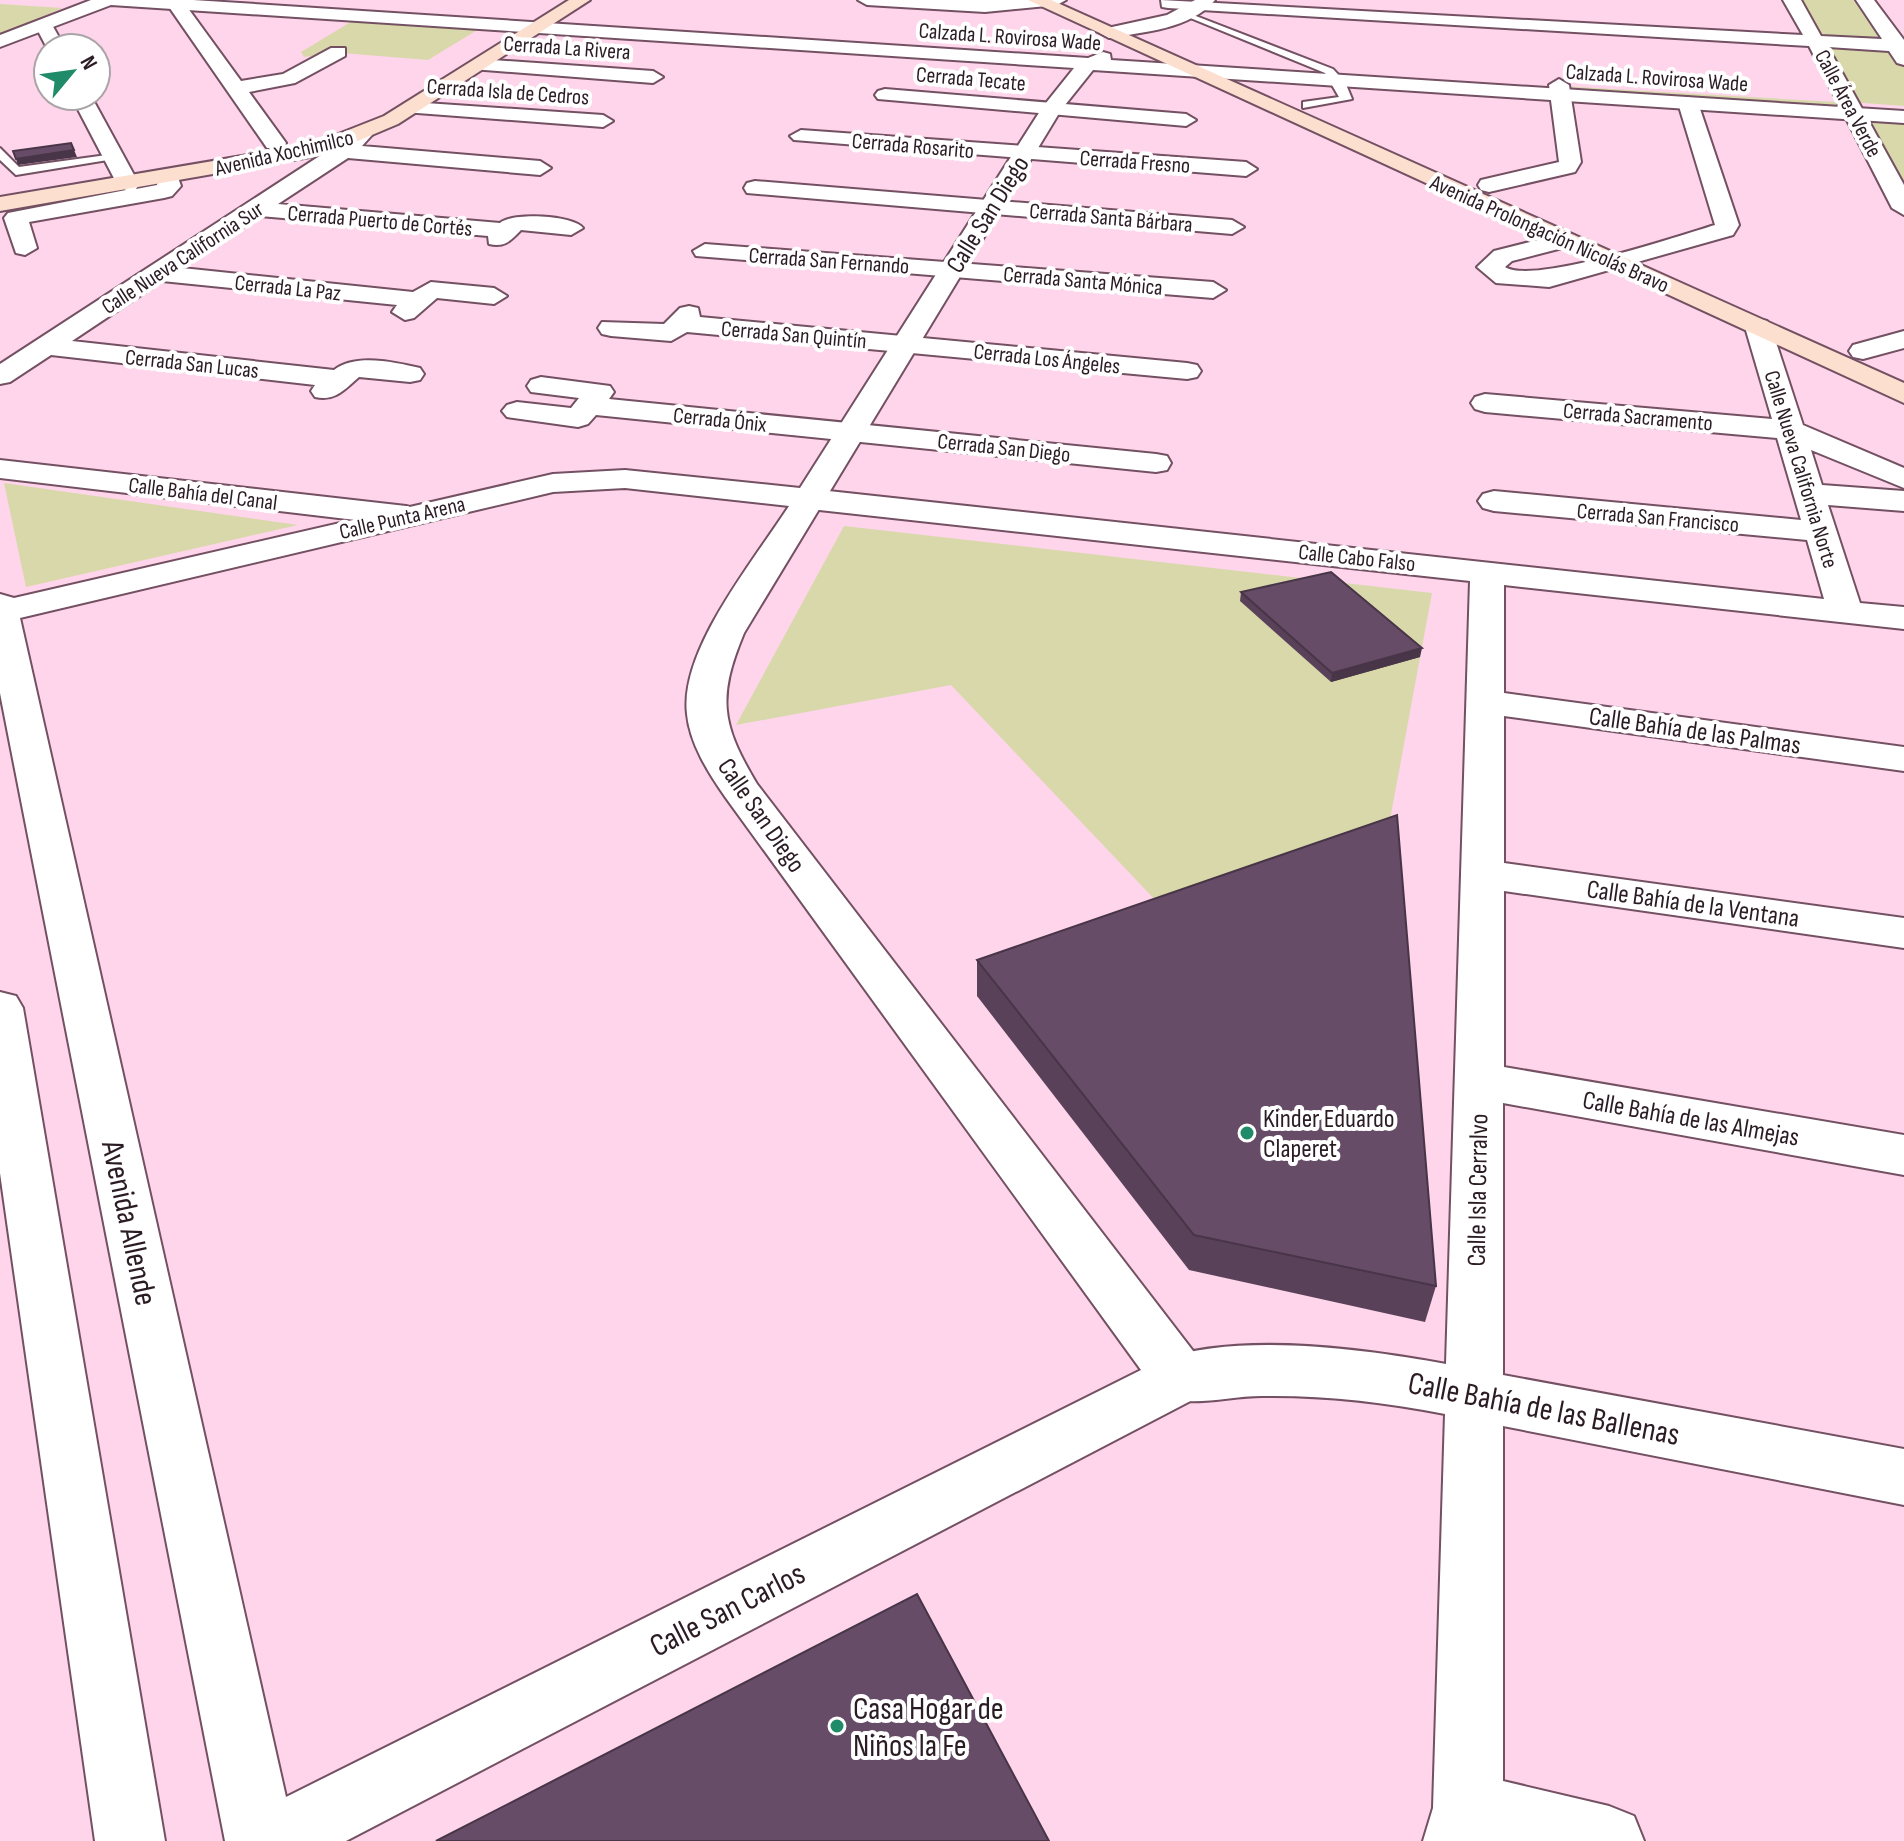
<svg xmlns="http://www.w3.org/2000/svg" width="1904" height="1841" font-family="'Sofia Sans Condensed',sans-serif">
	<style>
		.green { fill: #d9d8ab }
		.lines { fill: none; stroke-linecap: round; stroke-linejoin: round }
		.service-casing { stroke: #735062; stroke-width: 4 }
		.minor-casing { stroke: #735062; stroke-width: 4 }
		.tertiary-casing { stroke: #735062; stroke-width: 4 }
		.secondary-casing { stroke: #735062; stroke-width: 4 }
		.service { fill: #fff; fill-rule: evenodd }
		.minor { fill: #fff; fill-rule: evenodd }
		.tertiary { fill: #fff; fill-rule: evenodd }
		.secondary { fill: #fddfd0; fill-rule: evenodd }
		.wall { fill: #594159 }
		.shaded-wall { fill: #483548 }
		.building { fill: #674c67; stroke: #483548; stroke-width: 2 }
		.poi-dot { fill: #1f8b68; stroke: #fff; stroke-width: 3 }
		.labels { text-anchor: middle; stroke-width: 8; stroke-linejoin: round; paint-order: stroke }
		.far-street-label { font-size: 22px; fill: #2b1c24; stroke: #fff }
		.street-label { font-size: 26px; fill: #2b1c24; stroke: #fff }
		.poi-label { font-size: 26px; fill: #2b1c24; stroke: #fff; text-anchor: start }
		.near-street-label { font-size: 32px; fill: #2b1c24; stroke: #fff }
		.near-poi-label { font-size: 32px; fill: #2b1c24; stroke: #fff; text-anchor: start }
	</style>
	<rect width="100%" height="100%" fill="#fed5ea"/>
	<g class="green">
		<polygon points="1793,0 1864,0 1904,60 1904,106 1851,102"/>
		<polygon points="0,4 62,8 0,36"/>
		<polygon points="354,20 479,29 428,60 342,53 304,57 301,52"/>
		<polygon points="1560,86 1836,102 1841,112 1561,95"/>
		<polygon points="1857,114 1904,117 1904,207"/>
		<polygon points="4,483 298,525 26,587"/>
		<polygon points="844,526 1432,593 1387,836 1179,925 951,685 736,725"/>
	</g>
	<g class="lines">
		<defs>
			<g id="service">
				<polygon points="1183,11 1333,69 1345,82 1352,99 1303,108 1303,102 1339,97 1325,73 1183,15"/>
				<polygon points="0,148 19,167 114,154 120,158 16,175 0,160"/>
			</g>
			<g id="minor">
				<polygon points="170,0 182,0 241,81 283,74 331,48 345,48 345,56 295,83 249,92 286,143 283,148 267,148 167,4"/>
				<polygon points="858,0 1066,0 1057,5 985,12 867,5"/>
				<polygon points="1161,0 1803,35 1783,0 1801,0 1821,36 1882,39 1856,0 1874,0 1904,40 1904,65 1897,63 1889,51 1828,47 1904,185 1904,215 1892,208 1809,46 1168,8 1162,7"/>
				<polygon points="45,22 51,23 65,48 48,50 36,27"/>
				<polygon points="479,59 653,71 663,77 653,83 472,69 469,65"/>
				<polygon points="1559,79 1569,85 1581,162 1575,172 1489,192 1481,190 1478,185 1481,180 1559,162 1549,85"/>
				<polygon points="885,89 1186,114 1196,120 1186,126 878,99 875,95 878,91"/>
				<polygon points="71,96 91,96 139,184 136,189 157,185 160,172 176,172 181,186 172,196 164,198 29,222 37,248 25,255 16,253 4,218 8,213 126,190 117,184"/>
				<path d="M1688,97l10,6 41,122 -6,10 -184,52 -53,-4 -19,-16 17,-16 71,-18 9,2 3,5 -3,5 -62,16 -7,6c28,18 173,-31 210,-42l-37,-122z"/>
				<polygon points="411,102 603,115 613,121 603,127 404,112 401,108 404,104"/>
				<path d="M361,129l11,6 -10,11 178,15 11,7 -11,7 -192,-17 -70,46 222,19c12,-11 73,-8 83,5l-12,7 -50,-5c-10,10 -16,18 -32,14l-1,-8 -228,-20 -78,52 231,24 18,-10 63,6 13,8 -13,8 -57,-6 -23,20 -9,2 -13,-8 5,-7 -235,-24 -90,60 262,29c21,-17 61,-8 86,-2l4,6 -4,6 -10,2 -51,-5c-14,12 -24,25 -44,20l-4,-6 4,-6 -264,-30 -41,27 -10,2v-20z"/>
				<polygon points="801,130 1246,162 1257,169 1246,176 794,140 790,136"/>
				<polygon points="755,181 1232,220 1244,227 1232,234 747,193 744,188 747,183"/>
				<polygon points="705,244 1213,282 1226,290 1213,298 696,256 693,251"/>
				<polygon points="689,306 698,308 700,317 1187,363 1197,365 1201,371 1197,377 1187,379 687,332 671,341 611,336 602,334 598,328 602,322 664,324 680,308"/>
				<path d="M1758,319l9,2 4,6 32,98 101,43v20l-93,-38 11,35 82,6v20l-76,-6 32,98 44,4v22l-400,-44v108l400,54v24l-400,-55v147l400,55v30l-400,-57v176l400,68v40l-401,-72v272l401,74v56l-401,-79v355l106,25 25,10 10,25h-221l10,-33 12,-394c-61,-12 -121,-19 -183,-18 -35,0 -69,12 -102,0l-9,-18 9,-18c78,-28 205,-11 286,4l24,-783 -660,-72 -11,-3 -5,-7 5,-7 11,-3 1014,110 -17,-59 -313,-29 -11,-3 -5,-7 5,-7 11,-3 307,29 -24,-82 -292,-26 -10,-3 -4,-6 4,-6 10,-3 287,25 -27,-92 4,-6z"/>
				<polygon points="1904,331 1904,348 1863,359 1853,357 1849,351 1853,345"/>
				<polygon points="541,377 610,386 614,392 609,399 1156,454 1167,456 1171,463 1167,470 1156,472 596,415 588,424 578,427 507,417 502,411 507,405 517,402 571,408 579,398 531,392 527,386 531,380"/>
				<polygon points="0,460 406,506 417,509 422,516 417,523 406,526 0,478"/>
			</g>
			<g id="tertiary">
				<path d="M91,0h102l895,58 15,-6 7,2 1,6 793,51v12l-811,-53 -32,40 -317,523c-27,65 -23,91 13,151l443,576 9,18 -9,18 -854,445h-121l-225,-1148v-99l14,4 539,-124 72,-4 175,18 242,-380 32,-40 -963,-63 -111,42v-12zM625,488l164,18c-34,53 -110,144 -102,208 3,30 22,60 39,84l415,572 -855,427 -266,-1179 533,-126z"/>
				<path d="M1195,0h20c-24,29 -71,32 -106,38l-9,-5 3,-4 64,-14z"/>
				<polygon points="0,992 16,996 23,1008 165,1841 95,1841 0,1173"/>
			</g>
			<g id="secondary">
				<polygon points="569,0 590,0 398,124 327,154 0,211 0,197 313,144 384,116"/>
				<polygon points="1028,0 1051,0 1904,383 1904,403"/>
			</g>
		</defs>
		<use href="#service" class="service-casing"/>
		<use href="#minor" class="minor-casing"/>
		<use href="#tertiary" class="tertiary-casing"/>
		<use href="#secondary" class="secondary-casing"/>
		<use href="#service" class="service"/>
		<use href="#minor" class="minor"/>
		<use href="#tertiary" class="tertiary"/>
		<use href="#secondary" class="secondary"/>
	</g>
	<g class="wall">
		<polygon points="1241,592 1420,657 1331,682 1240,601"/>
		<polygon points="977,960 1436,1286 1425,1322 1189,1270 977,996"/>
	</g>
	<g class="shaded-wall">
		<polygon points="74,150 77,157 18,165 16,159"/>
		<polygon points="1422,648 1420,657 1331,682 1332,673"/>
	</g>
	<g class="building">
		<polygon points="71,143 74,150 16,159 13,151"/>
		<polygon points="1331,572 1422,648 1332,673 1241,592"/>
		<polygon points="1397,815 1436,1286 1194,1235 977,960"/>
		<polygon points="917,1594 1049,1841 436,1841"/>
	</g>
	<g class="poi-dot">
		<circle cx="1247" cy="1133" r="8"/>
		<circle cx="837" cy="1726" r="8"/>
	</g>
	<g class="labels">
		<g class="far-street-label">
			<text transform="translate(1010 36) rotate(4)" y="8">Calzada L. Rovirosa Wade</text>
			<text transform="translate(567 47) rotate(4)" y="8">Cerrada La Rivera</text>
			<text transform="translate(1657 77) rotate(4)" y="8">Calzada L. Rovirosa Wade</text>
			<text transform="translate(971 78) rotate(5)" y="8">Cerrada Tecate</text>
			<text transform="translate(508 91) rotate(4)" y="8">Cerrada Isla de Cedros</text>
			<text transform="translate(1849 103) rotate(62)" y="8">Calle Área Verde</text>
			<text transform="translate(913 145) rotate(5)" y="8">Cerrada Rosarito</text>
			<text transform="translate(284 152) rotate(-13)" y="8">Avenida Xochimilco</text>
			<text transform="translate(1135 161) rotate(4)" y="8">Cerrada Fresno</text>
			<text transform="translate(1111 217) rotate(5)" y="8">Cerrada Santa Bárbara</text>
			<text transform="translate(380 220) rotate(5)" y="8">Cerrada Puerto de Cortés</text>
			<text transform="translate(1550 233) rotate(24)" y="8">Avenida Prolongación Nicolás Bravo</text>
			<text transform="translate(182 257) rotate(-33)" y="8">Calle Nueva California Sur</text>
			<text transform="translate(829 260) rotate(4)" y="8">Cerrada San Fernando</text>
			<text transform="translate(1083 280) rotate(5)" y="8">Cerrada Santa Mónica</text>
			<text transform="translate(288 287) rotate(6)" y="8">Cerrada La Paz</text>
			<text transform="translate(794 334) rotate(5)" y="8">Cerrada San Quintín</text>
			<text transform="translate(1047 358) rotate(6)" y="8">Cerrada Los Ángeles</text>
			<text transform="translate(192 363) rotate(6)" y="8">Cerrada San Lucas</text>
			<text transform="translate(1638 416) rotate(5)" y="8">Cerrada Sacramento</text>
			<text transform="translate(720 419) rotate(6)" y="8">Cerrada Ónix</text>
			<text transform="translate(1004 447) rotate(6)" y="8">Cerrada San Diego</text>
			<text transform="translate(1802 469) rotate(73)" y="8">Calle Nueva California Norte</text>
			<text transform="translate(203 493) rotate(7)" y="8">Calle Bahía del Canal</text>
			<text transform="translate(402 517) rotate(-13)" y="8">Calle Punta Arena</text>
			<text transform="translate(1658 517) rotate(5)" y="8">Cerrada San Francisco</text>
			<text transform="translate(1357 557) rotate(6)" y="8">Calle Cabo Falso</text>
		</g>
		<g class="street-label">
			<text transform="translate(987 214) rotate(-58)" y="9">Calle San Diego</text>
			<text transform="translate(1695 730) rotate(8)" y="9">Calle Bahía de las Palmas</text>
			<text transform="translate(762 815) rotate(55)" y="9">Calle San Diego</text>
			<text transform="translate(1693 903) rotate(8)" y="9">Calle Bahía de la Ventana</text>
			<text transform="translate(1691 1118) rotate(10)" y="9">Calle Bahía de las Almejas</text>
			<text transform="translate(1477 1190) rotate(-89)" y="9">Calle Isla Cerralvo</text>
		</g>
		<g class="poi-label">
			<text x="1263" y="1127">Kinder Eduardo<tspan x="1263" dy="30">Claperet</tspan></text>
		</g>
		<g class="near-street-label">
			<text transform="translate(130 1223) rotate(78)" y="11">Avenida Allende</text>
			<text transform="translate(1544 1408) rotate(11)" y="11">Calle Bahía de las Ballenas</text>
			<text transform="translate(727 1609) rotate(-27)" y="11">Calle San Carlos</text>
		</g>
		<g class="near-poi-label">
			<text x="853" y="1719">Casa Hogar de<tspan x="853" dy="37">Niños la Fe</tspan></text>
		</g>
	</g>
	<g transform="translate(72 72) rotate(61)"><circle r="38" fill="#ffffff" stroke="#aaa4a7" stroke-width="2"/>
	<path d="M0-6L14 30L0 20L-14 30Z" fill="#1f8b68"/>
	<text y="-12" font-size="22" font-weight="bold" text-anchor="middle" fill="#2b1c24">N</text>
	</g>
</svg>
